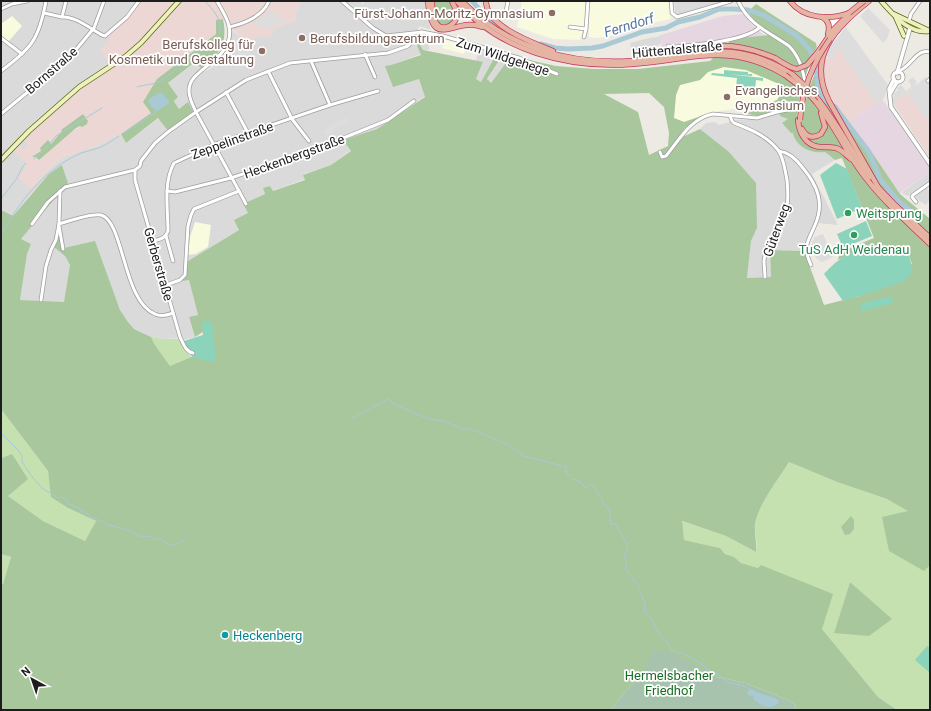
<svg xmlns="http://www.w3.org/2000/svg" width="931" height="711" font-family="Roboto,sans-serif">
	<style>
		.residential { fill: #dbdada }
		.commercial { fill: #ecd7d5; fill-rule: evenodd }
		.industrial { fill: #e5d6e1 }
		.education { fill: #f9fbdf }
		.grass { fill: #c5e1af; fill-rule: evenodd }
		.forest { fill: #a8c79d; fill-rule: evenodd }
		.cemetery { fill: #a8c3ad }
		.pitch { fill: #8bd3ba }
		.parking { fill: #ddd }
		.water { fill: #a9c9d5 }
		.pier { fill: #fff }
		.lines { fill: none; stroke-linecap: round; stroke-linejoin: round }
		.stream { stroke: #a9c9d5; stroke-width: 1 }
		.river { stroke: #a9c9d5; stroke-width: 5 }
		.minor-casing { stroke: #9e9e9e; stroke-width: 4.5 }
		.tertiary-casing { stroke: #9e9e9e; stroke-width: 5 }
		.secondary-casing { stroke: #586512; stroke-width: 5.5 }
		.trunk-casing { stroke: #c23961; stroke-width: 6 }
		.minor { stroke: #fff; stroke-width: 3 }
		.tertiary { stroke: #fff; stroke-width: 3.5 }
		.secondary { stroke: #ecf1bd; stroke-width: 4 }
		.trunk { stroke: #e6b4a2; stroke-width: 4.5 }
		.trunk-bridge-casing { stroke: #c23961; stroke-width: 6; stroke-linecap: butt }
		.trunk-bridge { stroke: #e6b4a2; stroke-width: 4.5 }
		.education-dot { fill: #8d6e63; stroke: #fff; stroke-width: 1.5 }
		.leisure-dot { fill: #2e9e5b; stroke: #fff; stroke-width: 1.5 }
		.culture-dot { fill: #0f9aa8; stroke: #fff; stroke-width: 1.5 }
		.labels { text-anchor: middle; stroke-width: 3.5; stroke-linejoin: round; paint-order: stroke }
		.education-label { font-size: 13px; fill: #785e54; stroke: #fff; text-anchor: end }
		.street-label { font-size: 13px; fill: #1d1d1d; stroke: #fff }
		.leisure-label { font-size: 13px; fill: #27864d; stroke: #fff; text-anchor: start }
		.culture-label { font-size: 13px; fill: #0d838f; stroke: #fff; text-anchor: start }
		.park-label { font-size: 13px; fill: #186d23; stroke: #fff }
		.water-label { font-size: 14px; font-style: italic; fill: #5577a0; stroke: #fff }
	</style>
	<rect width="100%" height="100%" fill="#edeae4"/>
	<g class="residential">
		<polygon points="1,1 141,1 120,26 107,36 111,39 109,63 70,91 20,135 29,145 24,150 31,189 48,170 63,157 94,147 121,134 126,143 159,118 170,133 195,115 179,109 174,100 178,97 168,83 196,62 204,72 214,66 227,54 232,30 247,44 259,34 296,20 296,11 302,1 360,1 363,4 365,1 425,1 426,13 431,30 419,26 418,30 428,34 429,50 423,50 418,41 416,43 421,54 391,65 386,66 419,79 425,96 377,129 343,140 351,150 331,165 304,174 305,179 272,191 270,186 263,188 265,194 243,204 248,213 239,230 188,261 184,281 189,280 198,315 189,318 195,337 184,340 183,338 162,339 151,337 134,329 128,322 120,310 108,281 65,256 70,265 64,303 20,300 27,254 31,244 21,239 68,183 62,165 33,192 13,216 1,210"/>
		<polygon points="674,1 725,1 676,19"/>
		<polygon points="661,35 661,44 654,47 631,51 630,43 649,38 657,37"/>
		<polygon points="479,48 498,51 481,82 476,79 483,63 476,61"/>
		<polygon points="504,53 511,56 491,83 487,80"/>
		<polygon points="779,110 789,119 782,124 793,132 825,152 835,160 812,174 838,225 817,223 807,239 804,251 770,250 771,277 747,278 751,241 757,228 728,151 700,129 706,123 715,122 719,125 736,120 760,119"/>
		<polygon points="930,172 930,185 927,187 930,192 930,199 926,205 919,201 913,193 908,196 903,194 902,192"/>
	</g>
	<g class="commercial">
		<path d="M141,1h161l-6,10v9l-21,9 -5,8 -11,-2 -12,10 -24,-26 -6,1 -1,14 -59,45 -6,34 -30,21 -27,13 -31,10 -15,13 -17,19 -13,-12 9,-13 -14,-13 6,-6 5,5 5,-5 -9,-10 50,-44 39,-28 -9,-13 11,-10 -4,-4 13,-10zM83,114l-2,12 -15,9 -27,25 -3,-3 5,-6 -1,-3 8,-7 3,3 11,-13 -1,-1z"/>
		<polygon points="837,46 876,103 848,122 825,93 820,62 828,58 833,61"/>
		<polygon points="907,92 925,117 930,114 930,158 892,102"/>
	</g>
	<g class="industrial">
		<polygon points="743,14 754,27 765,36 687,46 662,51 661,35 723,16"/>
		<polygon points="882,99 930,168 930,172 902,191 900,194 869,148 848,122"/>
	</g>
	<g class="education">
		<polygon points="522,1 585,1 585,26 580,40 553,39 517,27"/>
		<polygon points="589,1 669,1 671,19 631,27 611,36 597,38 589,37"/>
		<polygon points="12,16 22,26 8,42 1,37 1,24"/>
		<polygon points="445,39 466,46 464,54 442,48"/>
		<polygon points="723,67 746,70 779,84 784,90 777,100 761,105 713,112 684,122 674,118 676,95 680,85 700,80 708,72"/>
		<polygon points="195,222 211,225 208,247 196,254 188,255 190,237"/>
	</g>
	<g class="grass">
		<polygon points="151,337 162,339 180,339 191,357 170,366 155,345"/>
		<polygon points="1,409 48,471 52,497 68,508 96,521 85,541 43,521 8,496 2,458 1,456"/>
		<path d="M789,462l48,20 50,17 22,12 -27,7 48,47v-22v167h-33l-19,-13 -56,-68 -64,-61 -17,-5 -7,-6 -9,-3 -5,-6 -36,-8 -3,-19 45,15 30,16c2,-10 -2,-19 -1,-28 4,-21 23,-44 34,-62zM850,582l20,18 -36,33z"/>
		<polygon points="1,554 11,557 3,584 1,585"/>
	</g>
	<g class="forest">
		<path d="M434,1h15l5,12 -2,9c-7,4 -11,3 -16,-2z"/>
		<path d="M756,4l60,39 9,50 44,55 31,46 30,25v346l-6,6 -35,-20 -7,-34 26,-6 -21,-12 -50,-17 -48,-20c-11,18 -30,41 -34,62 -1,9 2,19 1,28l-30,-16 -44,-15 2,19 36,8 5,6 9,3 7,6 17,5 3,-3 72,29 -11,35 56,68 19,13h-100l-3,-6 -4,-3 -44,-18 -29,-6 -24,-12 -51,9 -17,18 -14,18h-610v-125l2,-1 8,-27 -10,-3v-98l1,2 10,-4 16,25 -20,17 35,25 42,20 11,-20 -28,-13 -17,-11 -3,-26 -47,-62v-199l12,6 36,-42 13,-9 6,18 -47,56 10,5 -4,10 -7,46 44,2 6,-37 -5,-9 -11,-9 2,-16h6l2,17 31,-7 25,69 8,12 6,7 17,8 4,8 15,21 21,-9 20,1 -2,-30 -14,9 -6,-20 9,-2 -9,-35 -6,1v-5l5,-15 51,-31 -5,-10 14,-7 -5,-9 22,-10 -2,-6 7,-2 3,5 32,-11 -2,-5 28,-10 20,-14 -8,-11 34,-11 48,-32 -6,-18 -26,8 -8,-21 6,-1 30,-10 -5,-12 2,-2 5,9 60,12 -7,17 5,3 17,-31 6,2 -17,26 4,4 20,-27 45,10 39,3h43l72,-8 22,-22 37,-4 -11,-9 -10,-14zM724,67l22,3 33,14 5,6 -7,10 -26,10 -3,4 10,2 21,-6 1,6 8,3 -6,4 9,10h2c3,14 18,21 32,19l10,8 7,-2 32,80 -34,14 -2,8 14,-7 18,-7 31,2 7,5 4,11 -53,32 -35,9 -20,-54 -34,-1 1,27 -24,1 4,-37 6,-13 -1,-45 -28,-32 -28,-22 -24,11 9,-12 22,-14 -23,8 -10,-4 2,-23 4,-10 20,-5 8,-8zM649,93l15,14 5,26 -1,13 -19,9 -11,-43 -34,-18z"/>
		<path d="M223,19c5,26 -3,34 -22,49l-6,-6 -27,21 10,14 -4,4 5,8 9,-7 7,13 -25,18 -12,-15 -32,25 -5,-9 30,-21 -8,-11 14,-23 59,-45v-14z"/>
		<polygon points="83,114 88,121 87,124 82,127 80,126 76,128 39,160 36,157 32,157 41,151 40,148 48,140 51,144 62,131 61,130"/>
		<polygon points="851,516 854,520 854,529 850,534 845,535 841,527"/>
		<polygon points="850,582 892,619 869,636 834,633"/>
	</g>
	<polygon class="cemetery" points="653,649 660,652 668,651 717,677 746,683 790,701 794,704 797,710 611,710 625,692 642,674"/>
	<g class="pitch">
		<polygon points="724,70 748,72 748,74 752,74 752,76 727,74 763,78 763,81 756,80 755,90 736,87 737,78 711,75 712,73 724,74"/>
		<polygon points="836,163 847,169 862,208 837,219 820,175"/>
		<polygon points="866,221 872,236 843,248 837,234"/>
		<path d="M894,245l14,8c5,15 7,22 -8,30l-57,18 -19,-27c12,-14 28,-24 45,-28 8,-1 17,-1 25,-1z"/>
		<polygon points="891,296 893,303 862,311 860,304"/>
		<polygon points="202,322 212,322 216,360 212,362 192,357 184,341 203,335"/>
		<polygon points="927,646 930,648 930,673 915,660"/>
	</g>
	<g class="parking">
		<polygon points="868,8 890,30 887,39 883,43 860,16"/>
		<polygon points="271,10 284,21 287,20 288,22 267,29 255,24 253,21 264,16"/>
		<polygon points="845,26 888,85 884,98 876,103 837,47 833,61 828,58 823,50"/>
		<polygon points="234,39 240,40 244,51 248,49 251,55 237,61 234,54 236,54 235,52 236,51 233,40"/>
		<polygon points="913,77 917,83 915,84 917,85 925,77 928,80 927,82 930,80 930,114 925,118 907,92 892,102 892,98 894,96 893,94 898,90 897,88 901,85 906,91 909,88 911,89 911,85 908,81"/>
		<polygon points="347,118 349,121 334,130 332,134 336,135 335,139 331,140 332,138 328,138 323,131 339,120"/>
		<polygon points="823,234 833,257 822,262 816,258 812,248 812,242 815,237"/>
	</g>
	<g class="water">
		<polygon points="159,93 162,93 169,101 169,103 156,112 148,102 149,99"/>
		<path d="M751,689l5,3 21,7 2,3c-8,9 -17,4 -25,-2l-1,-5 -3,1 -3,-3 2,-3z"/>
	</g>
	<polygon class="pier" points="787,1 795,1 806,11 834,15 847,11 859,1 874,1 846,26 831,45 825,57 823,72 824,81 828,93 840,113 837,115 825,96 821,59 808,90 802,120 796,121 801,91 809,66 798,71 797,66 800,66 807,62 828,31 826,22 799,14 794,11"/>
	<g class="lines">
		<g class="stream">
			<path d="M137,87c6,-2 17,-3 21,-5 11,-4 19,-16 29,-23 5,-3 11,-5 16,-9 26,-16 20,-30 2,-49"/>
			<polyline points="122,134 156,112"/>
			<polyline points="34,159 45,149 56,136 102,108"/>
			<polyline points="1,199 17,178 23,166 26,163"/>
			<path d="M1,235c17,-32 43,-65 76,-80 5,-3 12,-4 18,-6 9,-2 16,-8 24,-13"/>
			<polyline points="352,418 388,399 394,404 416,414 430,419 443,421 461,428 473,430 483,434 509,445 524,456 566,467 566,472 569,476"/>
			<polyline points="1,433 18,450 22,456 22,462 33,478 42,488 58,498 61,497 66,499 69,504 78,508 81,511 88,514 89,516 105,523 107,525 125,529 139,536 152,537 154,539 160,539 170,545 174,545 183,541 185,538"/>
			<path d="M573,479l8,3 4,6 6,-4 5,4v4l5,4 2,7c8,5 6,13 8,21h4l13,21 -2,9 -2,1 3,11 -2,3 13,16 7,19 -1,8c3,3 7,6 9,9 1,2 1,5 2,6 4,6 6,12 13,15l3,7 7,4 3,-1 21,12 7,7 9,3 9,8 17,4 5,4"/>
		</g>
		<g class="river">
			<polyline points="472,1 487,18 503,28"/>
			<polyline points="541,44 555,48 568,49 592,48 603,46 642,32 666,28 678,22 700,17 719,9 733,9 748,10 763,15 796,35 810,50 816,68 819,93 826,101 835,107 869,152 880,179 898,201 909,210"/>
		</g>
		<defs>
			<g id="minor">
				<polyline points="342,1 373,28 386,36 422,32 443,36 519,58 557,74"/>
				<polyline points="671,1 672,13 677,17 731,1"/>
				<path d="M738,1c12,25 30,30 51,45 11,11 14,25 17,40"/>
				<polyline points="1,9 12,4 27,1"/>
				<path d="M44,13l18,4c13,-1 29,12 40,18l3,1 22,-19 12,-16"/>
				<polyline points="62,17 66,1"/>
				<polyline points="505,17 508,1"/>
				<polyline points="909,21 911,14 920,1"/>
				<path d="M229,27c15,-3 34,-11 40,-26"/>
				<polyline points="570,27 586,29 588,1"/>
				<polyline points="584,37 586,29"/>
				<polyline points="1,38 22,54"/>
				<path d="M668,46l6,1c21,-2 70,-6 85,-19"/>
				<polyline points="365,54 375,77"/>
				<polyline points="311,61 330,105"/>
				<path d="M901,70c12,-6 15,-21 29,-18"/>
				<path d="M1,71c31,-23 38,-32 45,-70"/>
				<polyline points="268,71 292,119 309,141"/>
				<polyline points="928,81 930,79"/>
				<polyline points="226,92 248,133"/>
				<polyline points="1,114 69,58 94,28 104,1"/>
				<path d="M730,116l2,5 2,2c16,6 33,13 44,27 6,8 7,21 9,30 1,10 2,20 -1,30 -6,17 -20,33 -22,51 0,5 1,11 1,16"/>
				<path d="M779,151c9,1 18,9 24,17 14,17 22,35 12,57 -7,17 -13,21 -4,40"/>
				<path d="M660,152l2,5 4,-1c13,-16 25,-38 47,-42l44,4 20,-6 15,-3 10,-6"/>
				<path d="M135,170v10l45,157c3,6 6,15 13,16"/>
				<polyline points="167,191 175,192 231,178 316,149 388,120 414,101"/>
				<polyline points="239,191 246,204"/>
				<polyline points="916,202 912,197 913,195 930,183"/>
				<polyline points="32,224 48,202 65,187 135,170 140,166 141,161 155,143 168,132 196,112 246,80 290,63 388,53 408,46 422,32"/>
				<path d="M59,224c10,-3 32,-11 42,-9 23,6 22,87 54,99 6,3 12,1 18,-1"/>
				<polyline points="59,226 63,249"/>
				<polyline points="166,236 173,261"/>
				<path d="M153,241c7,-2 12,-2 15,-10 0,-22 -5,-48 6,-68l39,-18 117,-40 48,-14"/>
				<path d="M166,285l14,-5 5,-5 3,-49 3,-11 3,-6 45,-18 -43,-79c-3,-7 -7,-13 -7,-21 -1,-24 47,-30 40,-65 -2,-9 -8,-17 -12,-25"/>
				<polyline points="41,300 46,266 51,250 56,240 59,224 60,191"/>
			</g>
			<g id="tertiary">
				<circle cx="898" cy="77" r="5"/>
				<polyline points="897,73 910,28"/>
				<polyline points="894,79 889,89 891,107 930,164"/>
				<polyline points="890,94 897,82"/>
			</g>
			<g id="secondary">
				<path d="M881,1c13,14 28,34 49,30"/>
				<polyline points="894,14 930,31"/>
				<polyline points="896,18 904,36"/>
				<polyline points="1,160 29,131 79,87 126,56 141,43 179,1"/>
			</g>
			<g id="trunk">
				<path d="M428,1c4,52 26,15 54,26"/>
				<path d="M432,1c0,7 0,15 4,22 7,10 22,1 21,-10 -1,-5 -4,-8 -5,-12"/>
				<path d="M457,1c42,50 112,68 176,63 59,-4 96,-23 152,11"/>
				<path d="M462,1c43,46 107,64 169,60 62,-5 103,-25 162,14"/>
				<path d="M486,1c0,26 48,42 67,50"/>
				<path d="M790,1c13,18 40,19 59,12"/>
				<path d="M869,1c-33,27 -63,55 -40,100l49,86"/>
				<path d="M822,17c7,4 8,9 6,17"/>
				<path d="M697,50c25,-9 54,-2 78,8 7,4 14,10 22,11"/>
				<polyline points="818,52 833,30 847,16"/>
				<path d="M812,92c23,26 37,57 58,85"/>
				<path d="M816,102c19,24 31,52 49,75 19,25 42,45 65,67"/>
				<path d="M798,120c1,13 8,26 22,27 5,0 10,0 16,1 6,2 10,7 15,11"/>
				<path d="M802,129c4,8 11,10 19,5l4,-7 -4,-14"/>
				<polyline points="877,186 895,205 930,238"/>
			</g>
		</defs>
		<use href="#minor" class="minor-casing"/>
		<use href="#tertiary" class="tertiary-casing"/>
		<use href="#secondary" class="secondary-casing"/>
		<use href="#trunk" class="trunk-casing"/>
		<use href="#minor" class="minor"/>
		<use href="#tertiary" class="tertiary"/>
		<use href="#secondary" class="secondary"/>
		<use href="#trunk" class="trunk"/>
		<defs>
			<g id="trunk-bridge">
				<polyline points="849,13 864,1"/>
				<polyline points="797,69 807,65 818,52"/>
				<polyline points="785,75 805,90 816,102"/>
				<polyline points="793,75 812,92"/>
				<path d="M800,120c2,-30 12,-56 30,-81"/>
			</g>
		</defs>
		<use href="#trunk-bridge" class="trunk-bridge-casing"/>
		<use href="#trunk-bridge" class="trunk-bridge"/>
	</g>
	<g class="education-dot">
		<circle cx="552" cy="13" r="4"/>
		<circle cx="302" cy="38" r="4"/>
		<circle cx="262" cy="51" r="4"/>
		<circle cx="727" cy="97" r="4"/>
	</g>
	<g class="leisure-dot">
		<circle cx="848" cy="213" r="4"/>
		<circle cx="854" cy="235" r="4"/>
	</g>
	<circle class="culture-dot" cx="225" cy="635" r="4"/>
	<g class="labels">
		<g class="education-label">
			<text x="544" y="18">Fürst-Johann-Moritz-Gymnasium</text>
			<text x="310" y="43" text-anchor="start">Berufsbildungszentrum</text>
			<text x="254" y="49">Berufskolleg für<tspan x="254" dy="15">Kosmetik und Gestaltung</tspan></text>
			<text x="735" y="95" text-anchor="start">Evangelisches<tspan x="735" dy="15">Gymnasium</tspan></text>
		</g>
		<g class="street-label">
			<text transform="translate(677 49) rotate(-5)" y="5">Hüttentalstraße</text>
			<text transform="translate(503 56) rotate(18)" y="5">Zum Wildgehege</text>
			<text transform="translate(51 70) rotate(-41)" y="5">Bornstraße</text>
			<text transform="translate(232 140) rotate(-20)" y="5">Zeppelinstraße</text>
			<text transform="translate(294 156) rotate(-20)" y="5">Heckenbergstraße</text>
			<text transform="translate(776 230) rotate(-70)" y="5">Güterweg</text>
			<text transform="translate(159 264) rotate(74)" y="5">Gerberstraße</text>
		</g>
		<g class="leisure-label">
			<text x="856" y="218">Weitsprung</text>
			<text x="854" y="254" text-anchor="middle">TuS AdH Weidenau</text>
		</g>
		<g class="culture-label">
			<text x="233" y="640">Heckenberg</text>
		</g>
		<g class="park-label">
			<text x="669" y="680">Hermelsbacher<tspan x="669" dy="15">Friedhof</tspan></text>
		</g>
		<g class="water-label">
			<text transform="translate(629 25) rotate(-17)" y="5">Ferndorf</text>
		</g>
	</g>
	<rect width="931" height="711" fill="none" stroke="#1d1d1d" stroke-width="4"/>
	<g transform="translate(32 679) rotate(320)" stroke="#ffffff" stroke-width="3" paint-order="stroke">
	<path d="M0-3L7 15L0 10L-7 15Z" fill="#1d1d1d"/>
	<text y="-6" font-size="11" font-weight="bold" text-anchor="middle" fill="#1d1d1d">N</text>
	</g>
</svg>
